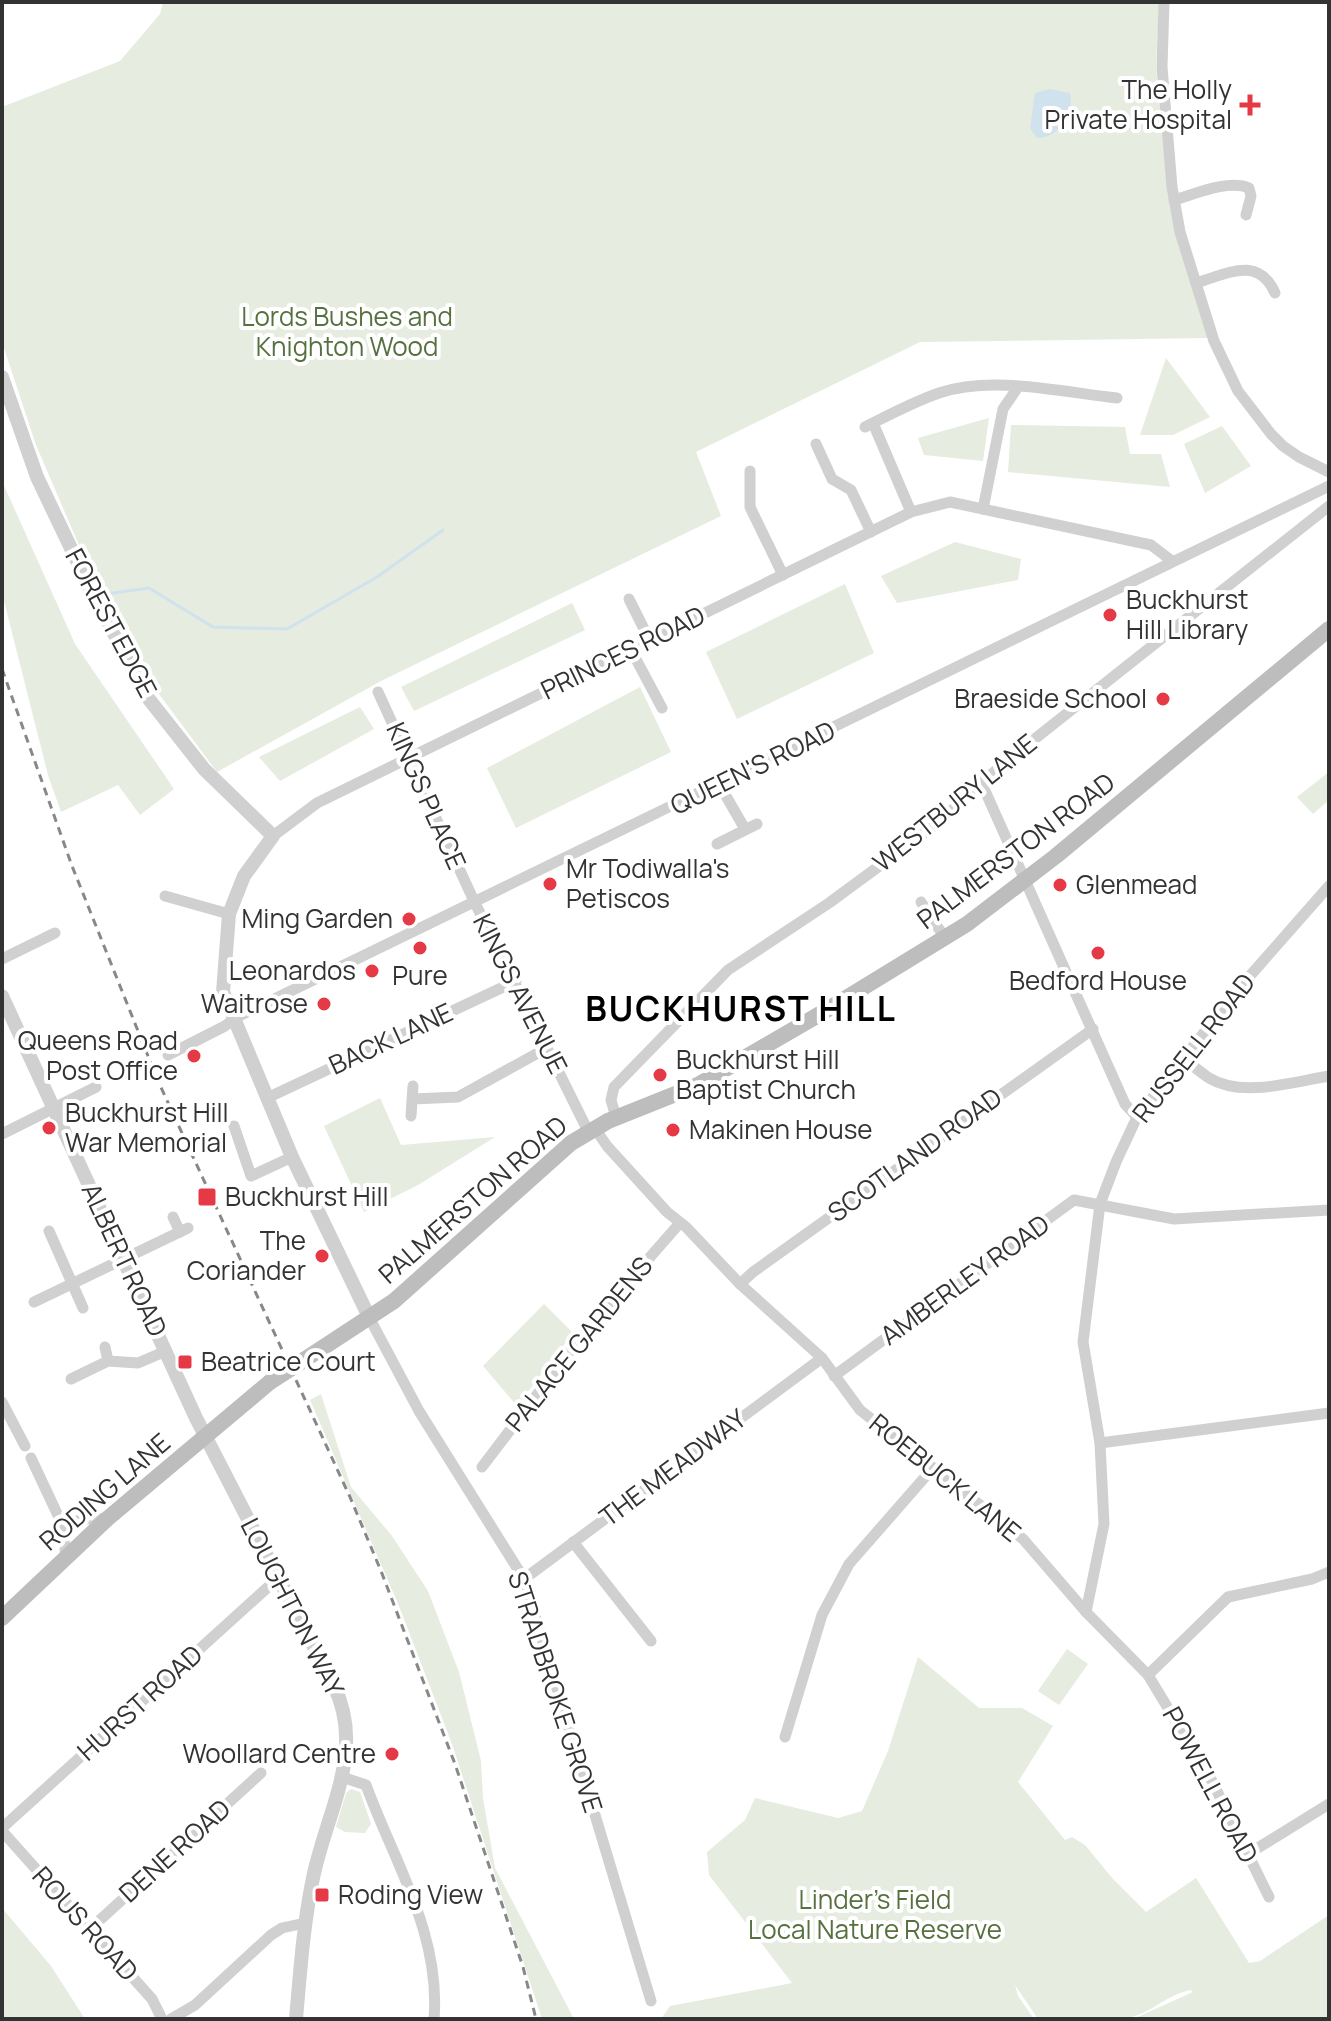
<svg xmlns="http://www.w3.org/2000/svg" width="1331" height="2021" font-family="Manrope,sans-serif">
	<style>
		.green { fill: #e6ecdf }
		.water { fill: #cfe2ee }
		.lines { fill: none; stroke-linecap: round; stroke-linejoin: round }
		.stream { stroke: #cfe2ee; stroke-width: 3 }
		.minor { stroke: #d0d0d0; stroke-width: 11 }
		.tertiary { stroke: #d0d0d0; stroke-width: 14 }
		.secondary { stroke: #bdbdbd; stroke-width: 16 }
		.rail { stroke: #888; stroke-width: 3; stroke-dasharray: 8 6; stroke-linecap: butt }
		.secondary-bridge { stroke: #bdbdbd; stroke-width: 16 }
		.poi-dot { fill: #e63946; stroke: #fff; stroke-width: 3 }
		.labels { text-anchor: middle; stroke-width: 8; stroke-linejoin: round; paint-order: stroke }
		.poi-label { font-size: 26px; fill: #333; stroke: #fff; text-anchor: start }
		.park-label { font-size: 26px; fill: #56703f; stroke: #fff }
		.street-label { font-size: 26px; fill: #333; stroke: #fff }
		.district-label { font-size: 34px; font-weight: bold; letter-spacing: 2px; fill: #000; stroke: #fff }
	</style>
	<rect width="100%" height="100%" fill="#fff"/>
	<g class="green">
		<polygon points="163,2 1159,2 1156,66 1167,187 1208,338 920,342 696,452 721,516 381,681 217,772 156,690 91,573 36,445 2,342 2,107 120,61 160,14"/>
		<polygon points="1166,358 1210,417 1173,435 1140,435"/>
		<polygon points="989,418 983,461 924,455 918,438"/>
		<polygon points="1011,425 1125,427 1130,454 1161,454 1170,487 1008,472"/>
		<polygon points="1222,426 1251,466 1205,493 1184,444"/>
		<polygon points="2,481 75,644 174,789 140,815 118,785 61,812 48,775 2,593"/>
		<polygon points="955,542 1021,559 1018,580 897,603 881,576"/>
		<polygon points="845,584 874,653 737,719 706,652"/>
		<polygon points="572,603 585,630 414,711 401,687"/>
		<polygon points="640,687 671,752 516,828 487,768"/>
		<polygon points="360,707 374,729 280,781 259,757"/>
		<polygon points="1329,772 1329,800 1313,814 1297,797"/>
		<polygon points="380,1098 401,1145 495,1137 418,1185 364,1212 324,1126"/>
		<polygon points="544,1304 573,1333 517,1406 483,1366"/>
		<polygon points="321,1394 351,1487 392,1536 428,1591 459,1672 481,1761 483,1798 495,1868 574,2019 542,2019 452,1744 399,1606 310,1400"/>
		<polygon points="1067,1649 1088,1664 1059,1705 1038,1691"/>
		<path d="M918,1657l61,51h43l31,18 -35,56 47,58 7,-3 13,8 28,34 33,33 50,-34 53,85 11,-2 69,-46v104h-196l60,-27 -2,-2c-24,4 -40,24 -64,28 -24,3 -63,1 -89,1l-23,-34 3,11 16,23h-373l9,-13 122,-23 -83,-108 -2,-23 38,-32 10,-22 83,20 24,-7 26,-60z"/>
		<polygon points="351,1789 360,1792 371,1824 365,1833 345,1832 336,1827 346,1793"/>
		<polygon points="2,1908 51,1966 85,2019 2,2019"/>
	</g>
	<path class="water" d="M1050,89l20,4c5,20 -11,45 -33,45l-7,-10 5,-35z"/>
	<g class="lines">
		<polyline class="stream" points="99,595 149,588 213,627 287,629 377,577 443,530"/>
		<g class="minor">
			<polyline points="1164,2 1162,67 1172,187 1180,232 1214,341 1238,391 1271,434 1283,446 1299,457 1329,472"/>
			<path d="M1174,200c21,-6 55,-21 75,-12l2,8 -5,19"/>
			<path d="M1196,283c31,-9 62,-28 79,10"/>
			<polyline points="873,423 911,512"/>
			<path d="M865,427c24,-12 48,-25 74,-34 53,-18 123,-1 178,5"/>
			<polyline points="816,444 832,479 851,490 871,532"/>
			<polyline points="750,471 750,507 783,575"/>
			<polyline points="983,509 1003,409 1018,387"/>
			<polyline points="629,599 649,639"/>
			<polyline points="630,648 662,708"/>
			<polyline points="378,692 474,901 588,1131"/>
			<polyline points="719,784 745,829"/>
			<polyline points="982,784 1125,1104 1137,1117"/>
			<polyline points="273,836 317,803 911,512 950,502 1151,545 1172,561"/>
			<polyline points="717,844 757,824"/>
			<polyline points="165,896 229,914"/>
			<polyline points="921,902 945,938"/>
			<polyline points="2,959 55,933"/>
			<polyline points="168,1055 225,1026 235,1018 1329,486"/>
			<path d="M1183,1058c8,6 17,14 26,20 33,20 84,4 120,-2"/>
			<polyline points="267,1098 516,981"/>
			<polyline points="413,1099 458,1097 547,1048"/>
			<polyline points="411,1116 413,1086"/>
			<polyline points="616,1117 611,1100 614,1087 728,970 829,903 935,825 1003,764 1329,506"/>
			<polyline points="234,1126 251,1176 292,1157"/>
			<polyline points="594,1127 607,1146 667,1212 686,1227 740,1284 822,1358 860,1410 1023,1539 1086,1612 1148,1675 1212,1781 1269,1897"/>
			<polyline points="2,1134 96,1087"/>
			<polyline points="173,1217 180,1232"/>
			<polyline points="49,1231 83,1308"/>
			<polyline points="740,1284 753,1272 1093,1029"/>
			<polyline points="34,1302 188,1228"/>
			<polyline points="370,1319 419,1411 524,1579 651,2001"/>
			<polyline points="105,1347 108,1361"/>
			<polyline points="834,1376 1074,1200 1174,1219 1329,1210"/>
			<polyline points="71,1379 108,1361 138,1363 166,1351"/>
			<polyline points="2,1402 25,1446"/>
			<polyline points="1100,1443 1329,1413"/>
			<polyline points="31,1458 62,1524 66,1557"/>
			<polyline points="482,1467 587,1329 679,1224"/>
			<polyline points="62,1524 92,1518 107,1519"/>
			<polyline points="573,1542 651,1641"/>
			<polyline points="524,1579 822,1358"/>
			<polyline points="1086,1612 1104,1524 1100,1443 1083,1342 1100,1204 1116,1162 1137,1117 1241,986 1329,886"/>
			<polyline points="1148,1675 1228,1597 1312,1579 1329,1572"/>
			<polyline points="785,1737 822,1615 849,1564 932,1469"/>
			<path d="M342,1777l24,8c28,77 75,149 68,234"/>
			<polyline points="2,1828 278,1578"/>
			<polyline points="2,1831 152,1999 162,2019"/>
			<polyline points="1248,1854 1329,1804"/>
			<polyline points="90,1929 261,1773"/>
			<polyline points="171,2019 195,2005 271,1935 282,1928 305,1923"/>
		</g>
		<g class="tertiary">
			<polyline points="2,377 37,477 89,586 148,698 204,769 273,836 244,876 229,914 223,992 292,1157 370,1319"/>
			<path d="M2,996l194,422 138,268c33,67 -10,130 -22,197 -9,45 -12,91 -16,136"/>
		</g>
		<g class="secondary">
			<polyline points="304,1360 394,1301 571,1143 608,1121 698,1085 820,1014 967,924 1056,856 1329,629"/>
			<polyline points="2,1618 107,1519 270,1382"/>
		</g>
		<polyline class="rail" points="2,669 72,866 158,1081 350,1497 381,1571 455,1764 523,1967 536,2019"/>
		<polyline class="secondary-bridge" points="270,1382 304,1360"/>
	</g>
	<g class="poi-dot">
		<path d="M1246 93h8v8h8v8h-8v8h-8v-8h-8v-8h8z"/>
		<circle cx="1110" cy="615" r="8"/>
		<circle cx="1163" cy="699" r="8"/>
		<circle cx="550" cy="884" r="8"/>
		<circle cx="1060" cy="885" r="8"/>
		<circle cx="409" cy="919" r="8"/>
		<circle cx="420" cy="948" r="8"/>
		<circle cx="1098" cy="953" r="8"/>
		<circle cx="372" cy="971" r="8"/>
		<circle cx="324" cy="1004" r="8"/>
		<circle cx="194" cy="1056" r="8"/>
		<circle cx="660" cy="1075" r="8"/>
		<circle cx="49" cy="1128" r="8"/>
		<circle cx="673" cy="1130" r="8"/>
		<rect x="197" y="1187" width="20" height="20" rx="4"/>
		<circle cx="322" cy="1256" r="8"/>
		<rect x="177" y="1354" width="16" height="16" rx="4"/>
		<circle cx="392" cy="1754" r="8"/>
		<rect x="314" y="1887" width="16" height="16" rx="4"/>
	</g>
	<g class="labels">
		<g class="poi-label">
			<text x="1232" y="99" text-anchor="end">The Holly<tspan x="1232" dy="30">Private Hospital</tspan></text>
			<text x="1126" y="609">Buckhurst<tspan x="1126" dy="30">Hill Library</tspan></text>
			<text x="1147" y="708" text-anchor="end">Braeside School</text>
			<text x="566" y="878">Mr Todiwalla's<tspan x="566" dy="30">Petiscos</tspan></text>
			<text x="1076" y="894">Glenmead</text>
			<text x="393" y="928" text-anchor="end">Ming Garden</text>
			<text x="356" y="980" text-anchor="end">Leonardos</text>
			<text x="420" y="985" text-anchor="middle">Pure</text>
			<text x="1098" y="990" text-anchor="middle">Bedford House</text>
			<text x="308" y="1013" text-anchor="end">Waitrose</text>
			<text x="178" y="1050" text-anchor="end">Queens Road<tspan x="178" dy="30">Post Office</tspan></text>
			<text x="676" y="1069">Buckhurst Hill<tspan x="676" dy="30">Baptist Church</tspan></text>
			<text x="65" y="1122">Buckhurst Hill<tspan x="65" dy="30">War Memorial</tspan></text>
			<text x="689" y="1139">Makinen House</text>
			<text x="225" y="1206">Buckhurst Hill</text>
			<text x="306" y="1250" text-anchor="end">The<tspan x="306" dy="30">Coriander</tspan></text>
			<text x="201" y="1371">Beatrice Court</text>
			<text x="376" y="1763" text-anchor="end">Woollard Centre</text>
			<text x="338" y="1904">Roding View</text>
		</g>
		<g class="park-label">
			<text x="347" y="326">Lords Bushes and<tspan x="347" dy="30">Knighton Wood</tspan></text>
			<text x="875" y="1909">Linder's Field<tspan x="875" dy="30">Local Nature Reserve</tspan></text>
		</g>
		<g class="street-label">
			<text transform="translate(111 623) rotate(62)" y="9">FOREST EDGE</text>
			<text transform="translate(623 653) rotate(-26)" y="9">PRINCES ROAD</text>
			<text transform="translate(753 768) rotate(-26)" y="9">QUEEN'S ROAD</text>
			<text transform="translate(426 796) rotate(66)" y="9">KINGS PLACE</text>
			<text transform="translate(955 803) rotate(-39)" y="9">WESTBURY LANE</text>
			<text transform="translate(1016 851) rotate(-37)" y="9">PALMERSTON ROAD</text>
			<text transform="translate(520 994) rotate(63)" y="9">KINGS AVENUE</text>
			<text transform="translate(391 1039) rotate(-25)" y="9">BACK LANE</text>
			<text transform="translate(1194 1048) rotate(-52)" y="9">RUSSELL ROAD</text>
			<text transform="translate(915 1155) rotate(-36)" y="9">SCOTLAND ROAD</text>
			<text transform="translate(473 1200) rotate(-41)" y="9">PALMERSTON ROAD</text>
			<text transform="translate(124 1260) rotate(65)" y="9">ALBERT ROAD</text>
			<text transform="translate(965 1280) rotate(-36)" y="9">AMBERLEY ROAD</text>
			<text transform="translate(579 1344) rotate(-51)" y="9">PALACE GARDENS</text>
			<text transform="translate(673 1468) rotate(-37)" y="9">THE MEADWAY</text>
			<text transform="translate(945 1478) rotate(39)" y="9">ROEBUCK LANE</text>
			<text transform="translate(105 1492) rotate(-41)" y="9">RODING LANE</text>
			<text transform="translate(292 1607) rotate(63)" y="9">LOUGHTON WAY</text>
			<text transform="translate(555 1692) rotate(72)" y="9">STRADBROKE GROVE</text>
			<text transform="translate(140 1703) rotate(-42)" y="9">HURST ROAD</text>
			<text transform="translate(1210 1785) rotate(62)" y="9">POWELL ROAD</text>
			<text transform="translate(175 1851) rotate(-42)" y="9">DENE ROAD</text>
			<text transform="translate(85 1924) rotate(48)" y="9">ROUS ROAD</text>
		</g>
		<g class="district-label">
			<text x="741" y="1021">BUCKHURST HILL</text>
		</g>
	</g>
	<rect width="1331" height="2021" fill="none" stroke="#333333" stroke-width="8"/>
</svg>
